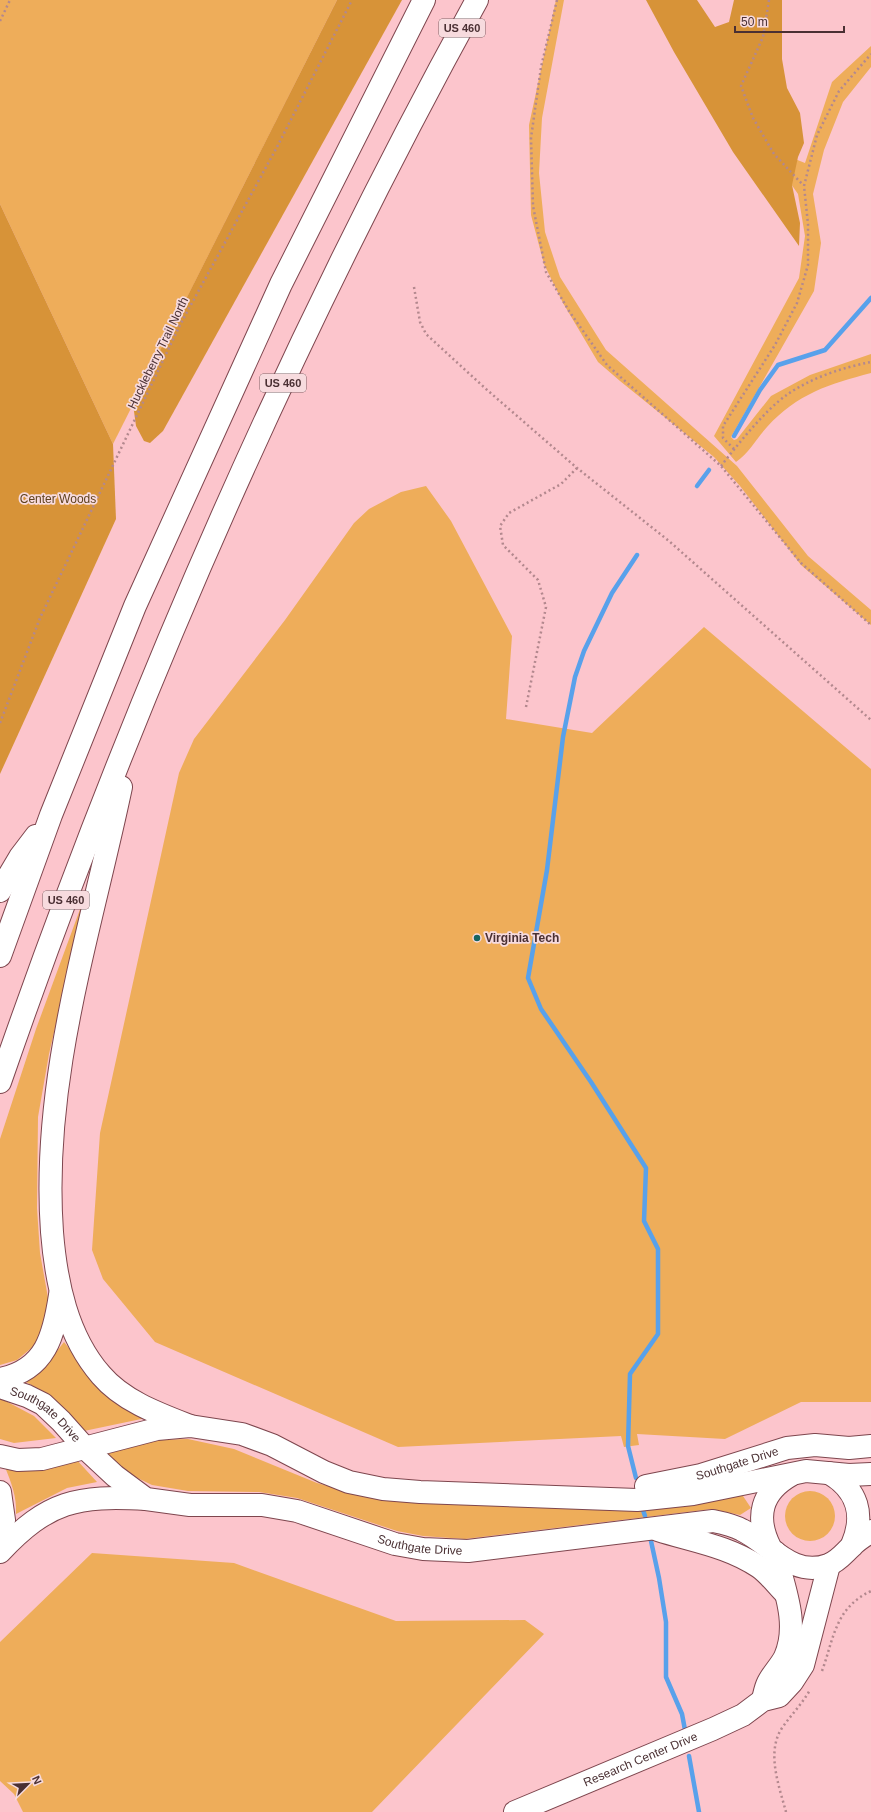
<svg xmlns="http://www.w3.org/2000/svg" width="871" height="1812" font-family="Helvetica,sans-serif">
	<style>
		.green { fill: #eead5a }
		.forest { fill: #d79338 }
		.lines { fill: none; stroke-linecap: round; stroke-linejoin: round }
		.stream { stroke: #58a1eb; stroke-width: 4.5 }
		.secondary-casing { stroke: #7e464e; stroke-width: 24 }
		.highway-casing { stroke: #7e464e; stroke-width: 24 }
		.path { stroke: #b3888e; stroke-width: 2.5; stroke-dasharray: 2 3; stroke-linecap: butt }
		.secondary { stroke: #fff; stroke-width: 22 }
		.highway { stroke: #fff; stroke-width: 22 }
		.poi-dot { fill: #166461; stroke: #f7dbde; stroke-width: 1.5 }
		.labels { text-anchor: middle; stroke-width: 3.5; stroke-linejoin: round; paint-order: stroke }
		.shield { fill: #f7dbde; stroke: #7e6366; stroke-width: 1 }
		.shield-label { font-size: 11px; font-weight: bold; fill: #4a3033 }
		.street-label { font-size: 12px; fill: #4a3033; stroke: #f7dbde }
		.park-label { font-size: 12px; fill: #5e421e; stroke: #f7dbde }
		.poi-label { font-size: 12px; font-weight: bold; fill: #4a3033; stroke: #f7dbde; text-anchor: start }
	</style>
	<rect width="100%" height="100%" fill="#fcc5cc"/>
	<g class="green">
		<polygon points="0,0 337,0 113,444 0,204"/>
		<polygon points="556,0 564,0 542,118 539,173 545,232 560,277 606,350 737,466 808,556 871,610 871,625 801,565 740,486 714,457 620,381 598,362 563,303 544,264 531,215 529,125"/>
		<path d="M772,28l18,129 15,6 27,-81 39,-36v21l-28,35 -19,48 -11,44 8,49 -7,48 -83,146 3,3 3,-1 34,-43 39,-21 61,-21v19c-42,11 -74,21 -104,54 -11,12 -18,26 -31,35l-22,-26 85,-158 6,-42 -7,-42 -44,-63z"/>
		<polygon points="426,486 451,521 512,636 506,719 592,733 704,627 871,769 871,1402 801,1402 725,1439 637,1434 639,1445 624,1447 621,1436 398,1447 155,1342 103,1279 92,1250 100,1133 179,773 194,739 285,620 354,523 369,509 384,501 401,492"/>
		<polygon points="86,893 49,1054 38,1117 37,1208 40,1253 50,1309 47,1323 35,1345 17,1360 0,1365 0,1139 36,1029"/>
		<path d="M64,1342l16,20 66,56 -62,13c-19,-23 -33,-35 -58,-49l24,-22z"/>
		<polygon points="0,1398 34,1416 56,1438 14,1443 0,1439"/>
		<polygon points="188,1439 234,1449 317,1483 345,1491 741,1493 751,1508 740,1515 712,1509 465,1539 423,1536 397,1531 297,1498 259,1492 188,1491 152,1485 121,1470 104,1452 156,1440"/>
		<path d="M75,1458l22,24 -30,6 -51,26c1,-17 -5,-32 -11,-47z"/>
		<circle cx="810" cy="1516" r="25"/>
		<polygon points="92,1553 234,1563 396,1621 525,1620 544,1634 372,1812 23,1812 14,1794 0,1781 0,1642"/>
	</g>
	<g class="forest">
		<polygon points="337,0 402,0 163,431 150,443 144,441 136,426 133,404"/>
		<polygon points="646,0 697,0 715,27 729,22 734,0 782,0 782,59 787,88 800,113 804,143 798,157 792,185 800,223 799,246 733,152 674,52"/>
		<polygon points="0,204 113,444 116,519 0,774"/>
	</g>
	<g class="lines">
		<g class="stream">
			<polyline points="734,436 760,390 778,365 825,350 871,298"/>
			<polyline points="697,486 709,470"/>
			<polyline points="636,1478 628,1446 630,1374 658,1334 658,1249 644,1221 646,1168 591,1082 541,1009 528,978 547,870 563,737 575,677 584,651 612,593 637,555"/>
			<polyline points="643,1510 645,1516"/>
			<polyline points="651,1541 659,1578 666,1622 666,1677 682,1714 685,1730"/>
			<polyline points="689,1756 699,1812"/>
		</g>
		<defs>
			<g id="secondary">
				<path id="s1" d="M0,1387l27,9 16,8 18,17 25,28 29,27 31,23 44,6h72l35,6 98,33 28,5 45,2 245,-30c10,2 20,4 29,9 29,14 50,48 86,35 11,-4 16,-12 24,-19 5,-6 13,-10 19,-15"/>
				<polyline points="0,1456 18,1460 42,1459 157,1429 190,1426 242,1434 272,1445 324,1472 349,1482 383,1489 420,1492 637,1500 693,1494 806,1471 849,1475 871,1474"/>
				<path d="M829,1473c29,17 36,42 23,72"/>
				<path id="s2" d="M646,1486l55,-11 86,-27 28,-3 34,3 22,-2"/>
				<path d="M658,1530c34,11 70,16 101,37 10,7 18,18 26,26"/>
				<path d="M770,1547c-15,-30 -9,-55 21,-72"/>
				<path d="M763,1700c1,-5 2,-10 4,-15 4,-10 13,-18 18,-28 15,-34 -2,-71 -10,-105"/>
				<path id="s3" d="M515,1812l198,-83 30,-14 20,-15 16,-4 13,-14 11,-17 26,-100"/>
			</g>
			<g id="highway">
				<path d="M121,787c-31,147 -80,293 -69,445 4,50 15,104 49,143 22,26 58,39 89,51"/>
				<polyline points="0,891 20,857 36,836"/>
				<polyline points="0,956 51,815 135,606 281,284 424,0"/>
				<path d="M0,1082c129,-373 287,-736 477,-1082"/>
				<path d="M0,1379c46,-9 54,-44 60,-84"/>
				<polyline points="0,1492 4,1520 0,1542"/>
				<path d="M0,1552c48,-51 77,-57 146,-53"/>
			</g>
		</defs>
		<use href="#secondary" class="secondary-casing"/>
		<use href="#highway" class="highway-casing"/>
		<g class="path">
			<polyline points="557,0 541,67 531,138 533,206 546,272 569,311 607,365 721,466 801,563 871,625"/>
			<polyline points="769,0 763,37 741,86 753,118 774,154 803,185"/>
			<polyline points="0,21 10,0"/>
			<polyline points="414,287 420,322 426,334 486,389 577,468 669,541 871,720"/>
			<polyline points="734,449 723,438 723,426 775,345 797,303 808,265 808,224 804,186 817,135 839,91 871,54"/>
			<path d="M721,466c17,-22 45,-57 67,-72 23,-16 56,-27 83,-32"/>
			<polyline points="526,707 546,607 538,580 503,545 500,526 509,513 561,484 577,468"/>
			<polyline points="0,723 40,618 180,325 277,147 352,0"/>
			<path d="M822,1671c12,-33 13,-63 49,-80"/>
			<path d="M786,1812c-7,-26 -20,-60 -4,-84 9,-13 20,-24 28,-38"/>
		</g>
		<use href="#secondary" class="secondary"/>
		<use href="#highway" class="highway"/>
	</g>
	<circle class="poi-dot" cx="477" cy="938" r="4"/>
	<g class="labels">
		<g class="shield">
			<rect x="439" y="19" width="46" height="18" rx="3"/>
			<rect x="260" y="374" width="46" height="18" rx="3"/>
			<rect x="43" y="891" width="46" height="18" rx="3"/>
		</g>
		<g class="shield-label">
			<text x="462" y="32">US 460</text>
			<text x="283" y="387">US 460</text>
			<text x="66" y="904">US 460</text>
		</g>
		<g class="street-label">
			<text transform="translate(158 353) rotate(-64)" y="4">Huckleberry Trail North</text>
			<text dy="4" stroke="none"><textPath href="#s1" startOffset="54">Southgate Drive</textPath></text>
			<text dy="4" stroke="none"><textPath href="#s2" startOffset="94">Southgate Drive</textPath></text>
			<text dy="4" stroke="none"><textPath href="#s1" startOffset="467">Southgate Drive</textPath></text>
			<text dy="4" stroke="none"><textPath href="#s3" startOffset="136">Research Center Drive</textPath></text>
		</g>
		<g class="park-label">
			<text x="58" y="503">Center Woods</text>
		</g>
		<g class="poi-label">
			<text x="485" y="942">Virginia Tech</text>
		</g>
	</g>
	<g transform="translate(28 1784) rotate(66)" stroke="#f7dbde" stroke-width="3" paint-order="stroke">
	<path d="M0-3L7 15L0 10L-7 15Z" fill="#4a3033"/>
	<text y="-6" font-size="11" font-weight="bold" text-anchor="middle" fill="#4a3033">N</text>
	</g>
	<path d="M735 26v6h109v-6" fill="none" stroke="#4a3033" stroke-width="2"/>
	<text x="741" y="26" font-size="12" fill="#4a3033" stroke="#f7dbde" stroke-width="3" paint-order="stroke">50 m</text>
</svg>
